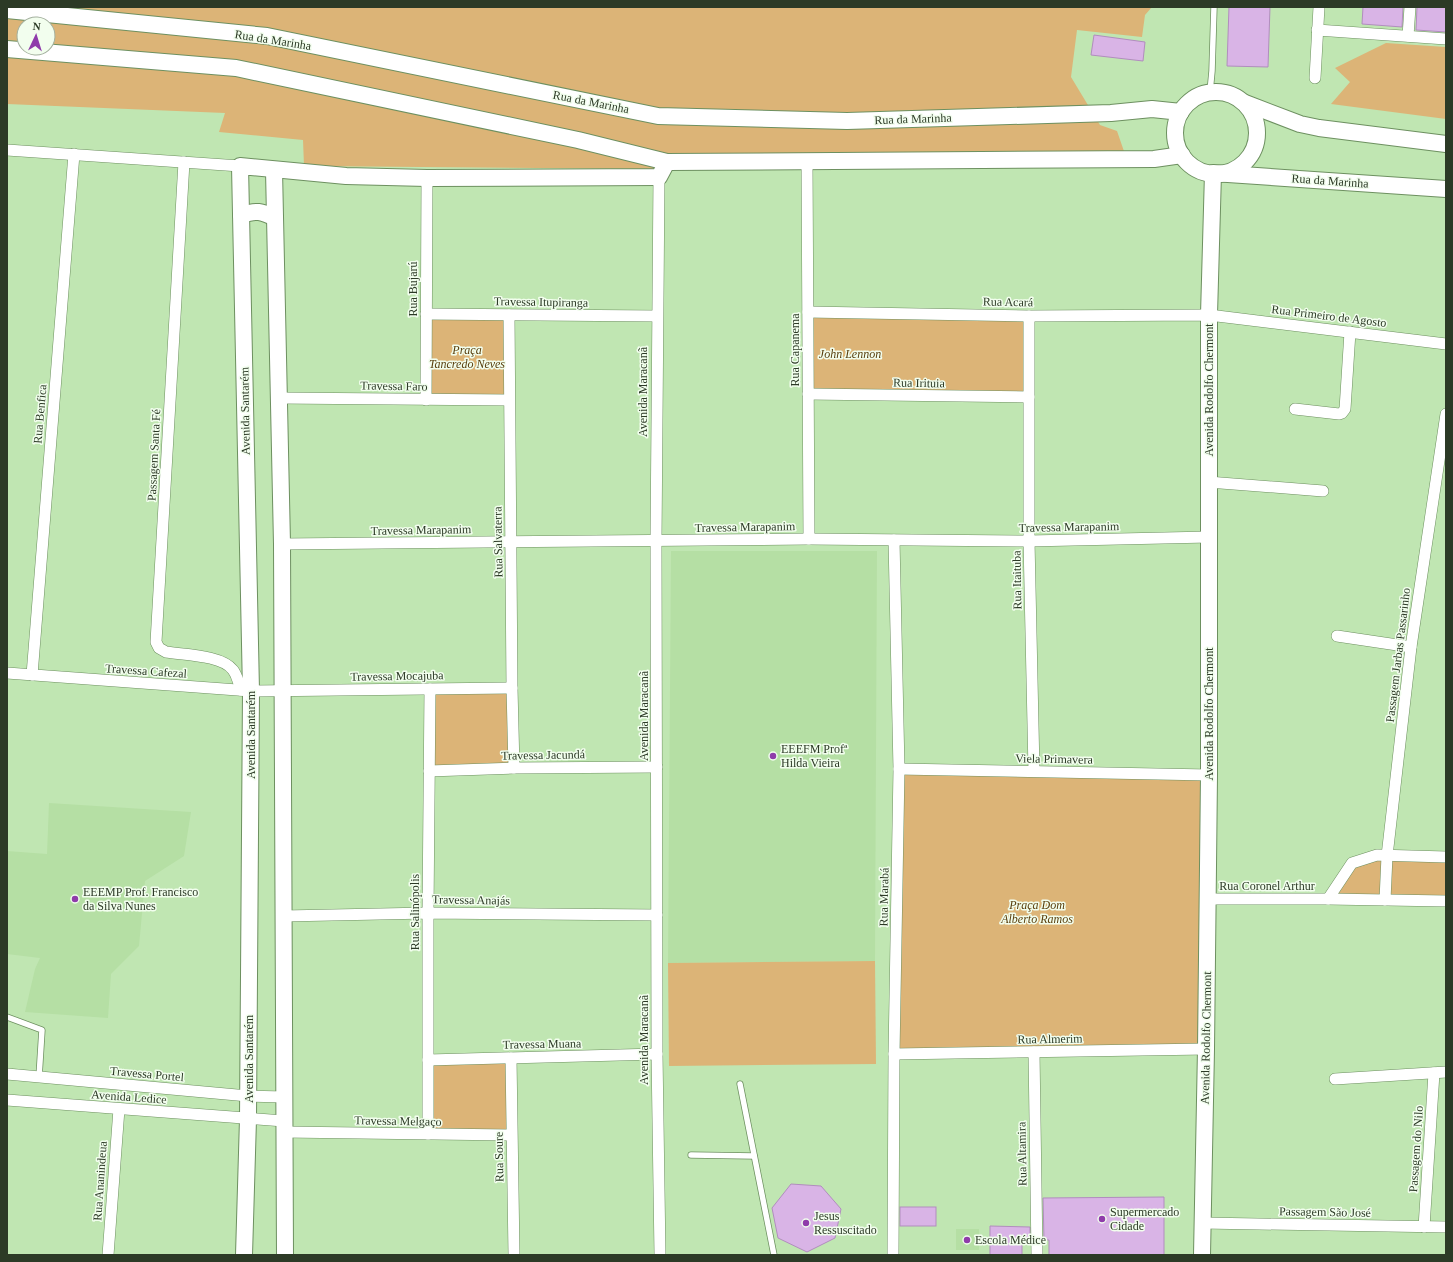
<svg xmlns="http://www.w3.org/2000/svg" width="1453" height="1262" font-family="Georgia,serif">
	<style>
		.built { fill: #b5dfa4 }
		.green { fill: #dcb477; fill-rule: evenodd }
		.building { fill: #d9b4e6; stroke: #b18dbe }
		.lines { fill: none; stroke-linecap: round; stroke-linejoin: round }
		.lane-casing { stroke: #6d9060; stroke-width: 7 }
		.street-casing { stroke: #6d9060; stroke-width: 12 }
		.secondary-casing { stroke: #6d9060; stroke-width: 18 }
		.lane { stroke: #fff; stroke-width: 5.5 }
		.street { stroke: #fff; stroke-width: 11 }
		.secondary { stroke: #fff; stroke-width: 16 }
		.poi-dot { fill: #8f3caa; stroke: #f2feee; stroke-width: 1.5 }
		.labels { text-anchor: middle; stroke-width: 3; stroke-linejoin: round; paint-order: stroke }
		.street-label { font-size: 12px; fill: #2c3a26; stroke: #f2feee }
		.park-label { font-size: 12px; font-style: italic; fill: #583d0b; stroke: #f2feee }
		.poi-label { font-size: 12px; fill: #2c3a26; stroke: #f2feee; text-anchor: start }
	</style>
	<rect width="100%" height="100%" fill="#c0e6b2"/>
	<g class="built">
		<polygon points="671,551 877,551 875,961 668,963"/>
		<polygon points="49,803 191,812 184,856 145,881 139,946 111,974 108,1018 25,1012 35,969 40,958 7,954 7,851 47,854"/>
		<rect x="956" y="1229" width="23" height="21"/>
	</g>
	<g class="green">
		<path d="M7,7h1145l-7,8 -3,22 -65,-7 -6,47 29,48 17,6 10,29 -468,9 -355,-3 -1,-26 -84,-8 6,-19 -218,-9zM24,24h24v24h-24z"/>
		<polygon points="1386,43 1446,47 1446,119 1331,104 1350,82 1335,68"/>
		<polygon points="808,312 1029,316 1029,397 808,394"/>
		<polygon points="426,314 509,315 509,400 426,400"/>
		<polygon points="512,688 514,768 429,771 430,689"/>
		<polygon points="899,769 1209,775 1206,1049 894,1054"/>
		<polygon points="1377,855 1446,857 1446,901 1328,899 1352,863"/>
		<polygon points="875,961 876,1064 669,1066 668,963"/>
		<polygon points="511,1058 511,1135 428,1134 428,1060"/>
	</g>
	<g class="building">
		<polygon points="1229,7 1270,7 1268,67 1227,66"/>
		<polygon points="1363,7 1403,7 1402,27 1362,24"/>
		<polygon points="1417,7 1446,7 1446,32 1416,30"/>
		<polygon points="1094,35 1145,42 1143,61 1091,55"/>
		<polygon points="791,1184 821,1186 841,1209 835,1238 807,1252 778,1238 772,1208"/>
		<polygon points="1164,1197 1164,1255 1049,1255 1049,1240 1044,1240 1043,1198"/>
		<rect x="900" y="1207" width="36" height="19"/>
		<polygon points="990,1226 1030,1227 1030,1240 1022,1240 1022,1255 990,1255"/>
	</g>
	<g class="lines">
		<defs>
			<g id="lane">
				<polyline points="1210,92 1212,71 1214,7"/>
				<polyline points="7,1017 42,1030 39,1077"/>
				<polyline points="740,1084 774,1255"/>
				<polyline points="691,1155 754,1156"/>
			</g>
			<g id="street">
				<polyline points="1317,30 1446,39"/>
				<polyline points="1408,36 1410,7"/>
				<polyline points="1315,78 1319,7"/>
				<polyline points="7,150 240,166"/>
				<polyline points="807,161 809,539"/>
				<path d="M184,162l-28,480 3,6 7,4c18,3 56,3 67,18 4,5 6,14 8,20"/>
				<polyline points="659,177 656,541 657,1054 660,1255"/>
				<polyline points="808,312 1029,316 1209,315 1446,344"/>
				<polyline points="426,314 657,316"/>
				<polyline points="509,315 512,688 514,768"/>
				<polyline points="1029,316 1029,541 1034,771"/>
				<polyline points="808,394 1029,397"/>
				<polyline points="278,398 509,400"/>
				<polyline points="426,400 427,178"/>
				<polyline points="1295,409 1339,414 1342,413 1345,409 1350,332"/>
				<polyline points="1208,482 1323,491"/>
				<polyline points="282,544 809,539 1029,541 1209,537"/>
				<polyline points="1337,636 1411,647"/>
				<polyline points="7,673 251,691 512,688"/>
				<polyline points="32,675 74,154"/>
				<polyline points="899,769 1209,775"/>
				<polyline points="429,771 514,768 657,767"/>
				<polyline points="1207,899 1328,899 1446,901"/>
				<polyline points="1328,899 1352,863 1377,855 1446,857"/>
				<polyline points="1385,900 1387,856 1411,647 1446,414"/>
				<polyline points="284,916 428,913 657,915"/>
				<polyline points="1034,1052 1037,1255"/>
				<polyline points="894,1054 1206,1049"/>
				<polyline points="511,1058 514,1255"/>
				<polyline points="428,1060 657,1054"/>
				<polyline points="7,1074 248,1096 284,1097"/>
				<polyline points="1335,1079 1446,1072"/>
				<polyline points="7,1100 284,1121"/>
				<polyline points="284,1132 511,1135"/>
				<polyline points="428,1134 428,913 430,689"/>
				<polyline points="1203,1223 1446,1227"/>
				<polyline points="1424,1227 1434,1073"/>
				<polyline points="108,1255 119,1109"/>
				<polyline points="893,1255 894,1054 899,769 894,540"/>
			</g>
			<g id="secondary">
				<polyline points="7,10 267,36 658,116 847,121 1111,113 1152,109 1181,112"/>
				<polyline points="7,49 236,68 578,140 667,162 1154,159 1182,155"/>
				<circle cx="1216" cy="133" r="41"/>
				<polyline points="1245,103 1300,124 1319,128 1446,144"/>
				<polyline points="274,170 282,544 285,1255"/>
				<path d="M241,215c16,-5 20,-4 34,3"/>
				<polyline points="244,1255 248,1119 251,691 240,166 346,176 427,178 659,177 667,162"/>
				<polyline points="1202,1255 1206,1049 1209,775 1209,315 1213,173 1446,189"/>
			</g>
		</defs>
		<use href="#lane" class="lane-casing"/>
		<use href="#street" class="street-casing"/>
		<use href="#secondary" class="secondary-casing"/>
		<use href="#lane" class="lane"/>
		<use href="#street" class="street"/>
		<use href="#secondary" class="secondary"/>
	</g>
	<g class="poi-dot">
		<circle cx="773" cy="756" r="4"/>
		<circle cx="75" cy="899" r="4"/>
		<circle cx="1102" cy="1219" r="4"/>
		<circle cx="806" cy="1223" r="4"/>
		<circle cx="967" cy="1240" r="4"/>
	</g>
	<g class="labels">
		<g class="street-label">
			<text transform="translate(273 40) rotate(9)" y="4">Rua da Marinha</text>
			<text transform="translate(591 102) rotate(11)" y="4">Rua da Marinha</text>
			<text transform="translate(913 119) rotate(-2)" y="4">Rua da Marinha</text>
			<text transform="translate(1330 181) rotate(4)" y="4">Rua da Marinha</text>
			<text transform="translate(413 289) rotate(-90)" y="4">Rua Bujarú</text>
			<text transform="translate(541 302) rotate(1)" y="4">Travessa Itupiranga</text>
			<text transform="translate(1008 302) rotate(1)" y="4">Rua Acará</text>
			<text transform="translate(1329 316) rotate(7)" y="4">Rua Primeiro de Agosto</text>
			<text transform="translate(795 350) rotate(-90)" y="4">Rua Capanema</text>
			<text transform="translate(919 383) rotate(1)" y="4">Rua Irituia</text>
			<text transform="translate(394 386) rotate(1)" y="4">Travessa Faro</text>
			<text transform="translate(1209 390) rotate(-90)" y="4">Avenida Rodolfo Chermont</text>
			<text transform="translate(643 392) rotate(-90)" y="4">Avenida Maracanã</text>
			<text transform="translate(245 411) rotate(-91)" y="4">Avenida Santarém</text>
			<text transform="translate(40 414) rotate(-85)" y="4">Rua Benfica</text>
			<text transform="translate(154 455) rotate(-87)" y="4">Passagem Santa Fé</text>
			<text transform="translate(745 527) rotate(-1)" y="4">Travessa Marapanim</text>
			<text transform="translate(1069 527) rotate(-1)" y="4">Travessa Marapanim</text>
			<text transform="translate(421 530) rotate(-1)" y="4">Travessa Marapanim</text>
			<text transform="translate(498 542) rotate(-91)" y="4">Rua Salvaterra</text>
			<text transform="translate(1017 580) rotate(-91)" y="4">Rua Itaituba</text>
			<text transform="translate(1398 655) rotate(-83)" y="4">Passagem Jarbas Passarinho</text>
			<text transform="translate(146 671) rotate(4)" y="4">Travessa Cafezal</text>
			<text transform="translate(397 676) rotate(-1)" y="4">Travessa Mocajuba</text>
			<text transform="translate(1209 714) rotate(-90)" y="4">Avenida Rodolfo Chermont</text>
			<text transform="translate(644 716) rotate(-90)" y="4">Avenida Maracanã</text>
			<text transform="translate(251 735) rotate(-90)" y="4">Avenida Santarém</text>
			<text transform="translate(543 755) rotate(-1)" y="4">Travessa Jacundá</text>
			<text transform="translate(1054 759) rotate(1)" y="4">Viela Primavera</text>
			<text x="1267" y="890">Rua Coronel Arthur</text>
			<text transform="translate(884 897) rotate(-89)" y="4">Rua Marabá</text>
			<text transform="translate(471 900) rotate(1)" y="4">Travessa Anajás</text>
			<text transform="translate(415 912) rotate(-90)" y="4">Rua Salinópolis</text>
			<text transform="translate(1206 1038) rotate(-89)" y="4">Avenida Rodolfo Chermont</text>
			<text transform="translate(1050 1039) rotate(-1)" y="4">Rua Almerim</text>
			<text transform="translate(644 1040) rotate(-90)" y="4">Avenida Maracanã</text>
			<text transform="translate(542 1044) rotate(-1)" y="4">Travessa Muana</text>
			<text transform="translate(249 1059) rotate(-90)" y="4">Avenida Santarém</text>
			<text transform="translate(147 1074) rotate(5)" y="4">Travessa Portel</text>
			<text transform="translate(129 1097) rotate(4)" y="4">Avenida Ledice</text>
			<text transform="translate(398 1121) rotate(1)" y="4">Travessa Melgaço</text>
			<text transform="translate(1416 1149) rotate(-86)" y="4">Passagem do Nilo</text>
			<text transform="translate(1022 1154) rotate(-91)" y="4">Rua Altamira</text>
			<text transform="translate(499 1157) rotate(-91)" y="4">Rua Soure</text>
			<text transform="translate(100 1181) rotate(-86)" y="4">Rua Ananindeua</text>
			<text transform="translate(1325 1212) rotate(1)" y="4">Passagem São José</text>
		</g>
		<g class="park-label">
			<text x="467" y="354">Praça<tspan x="467" dy="14">Tancredo Neves</tspan></text>
			<text x="850" y="358">John Lennon</text>
			<text x="1037" y="909">Praça Dom<tspan x="1037" dy="14">Alberto Ramos</tspan></text>
		</g>
		<g class="poi-label">
			<text x="781" y="753">EEEFM Profª<tspan x="781" dy="14">Hilda Vieira</tspan></text>
			<text x="83" y="896">EEEMP Prof. Francisco<tspan x="83" dy="14">da Silva Nunes</tspan></text>
			<text x="1110" y="1216">Supermercado<tspan x="1110" dy="14">Cidade</tspan></text>
			<text x="814" y="1220">Jesus<tspan x="814" dy="14">Ressuscitado</tspan></text>
			<text x="975" y="1244">Escola Médice</text>
		</g>
	</g>
	<rect width="1453" height="1262" fill="none" stroke="#2c3a26" stroke-width="16"/>
	<g transform="translate(36 36) rotate(4)"><circle r="19" fill="#f2feee" stroke="#a3b09e"/>
	<path d="M0-3L7 15L0 10L-7 15Z" fill="#8f3caa"/>
	<text y="-6" font-size="11" font-weight="bold" text-anchor="middle" fill="#2c3a26">N</text>
	</g>
</svg>
